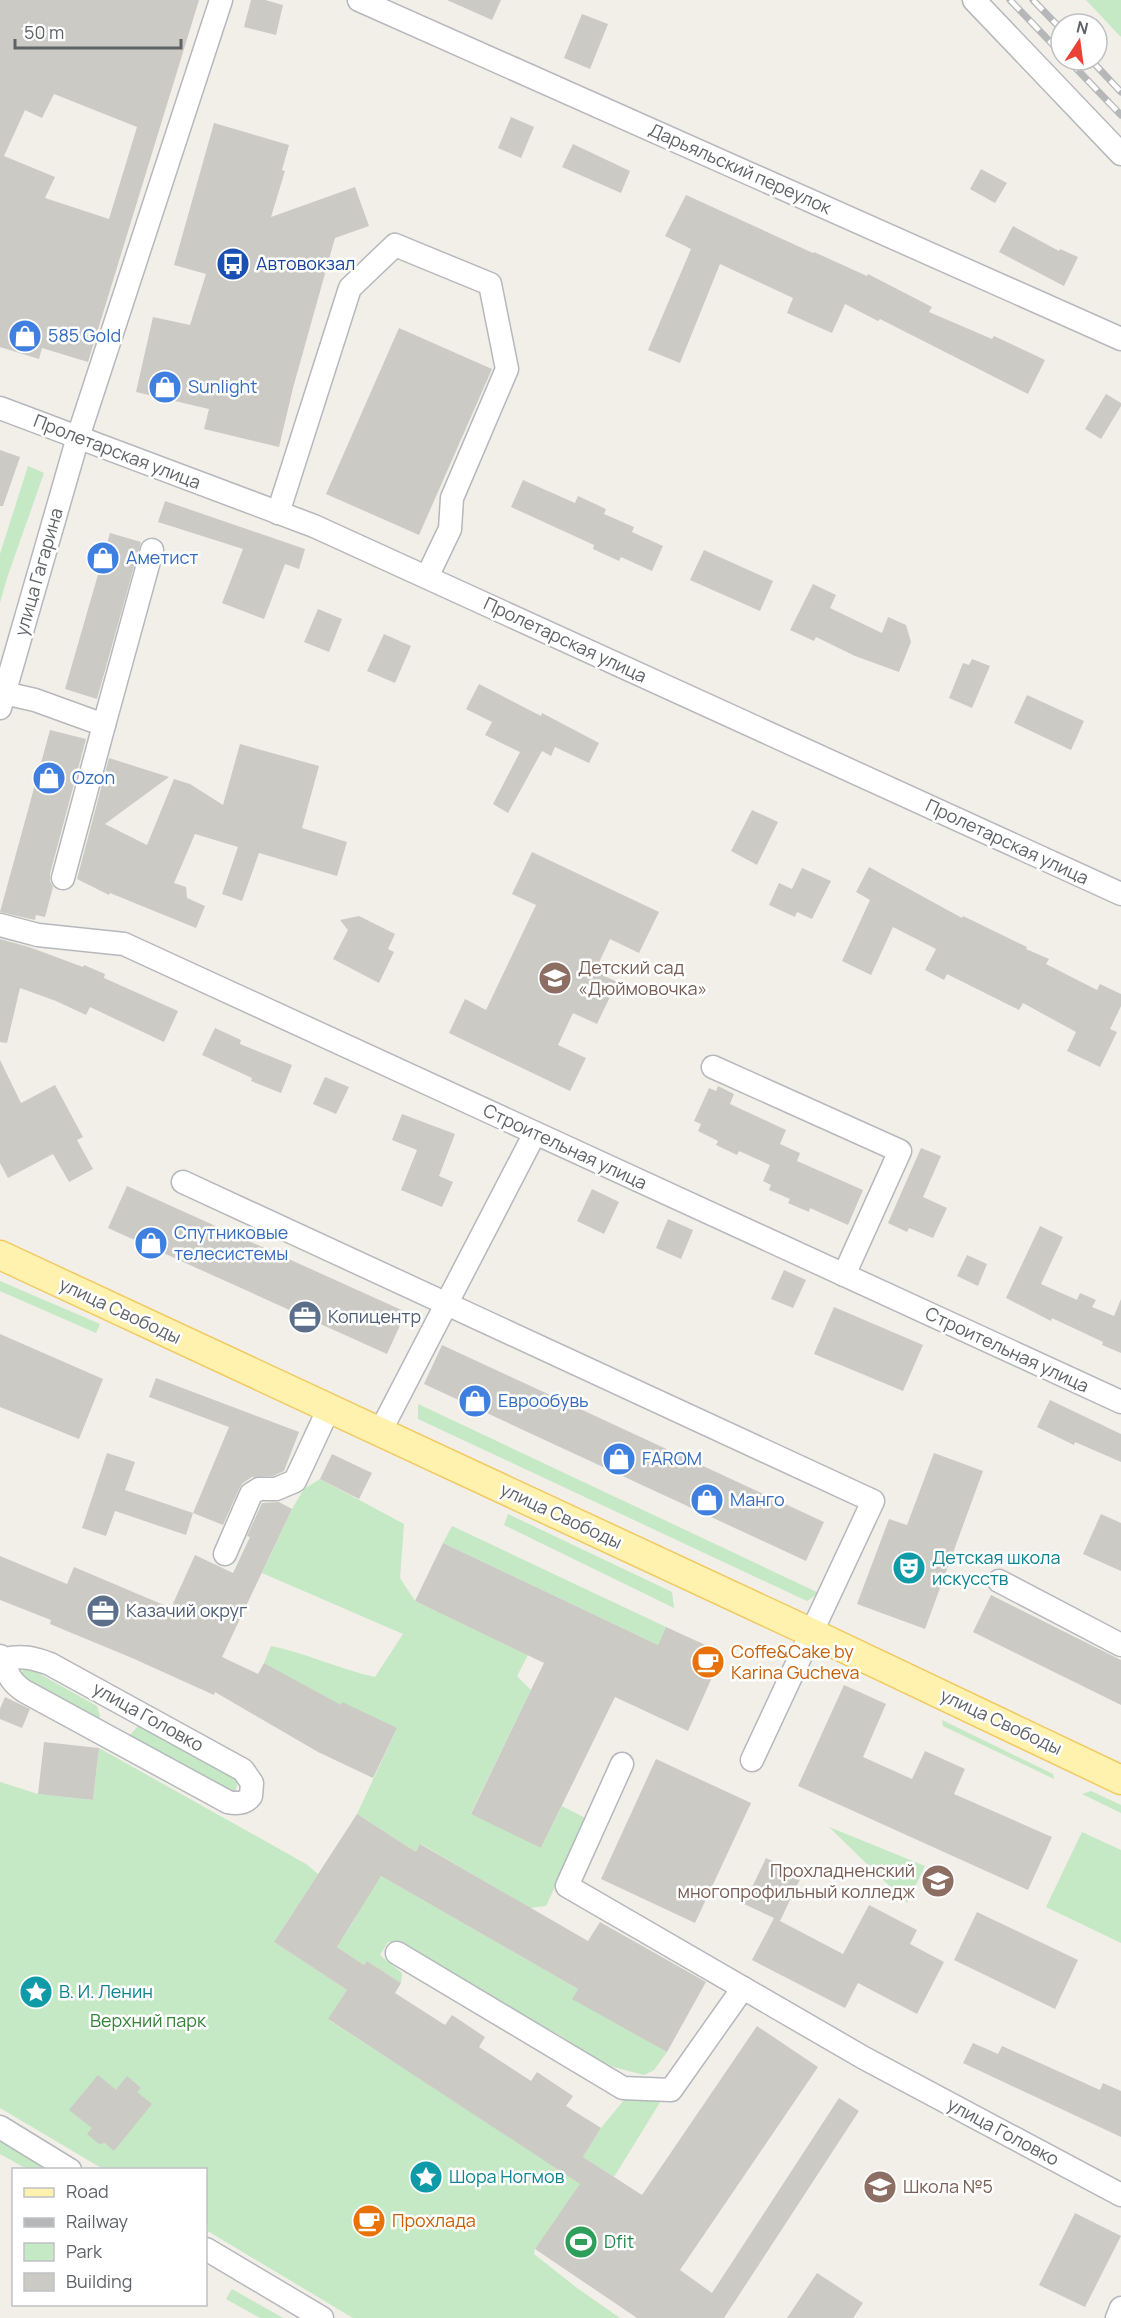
<svg xmlns="http://www.w3.org/2000/svg" width="1121" height="2318" font-family="Manrope,sans-serif">
	<style>
		.green { fill: #c5e8c5 }
		.building { fill: #cccac5; fill-rule: evenodd }
		.lines { fill: none; stroke-linecap: round; stroke-linejoin: round }
		.minor-casing { stroke: #b5b8bc; stroke-width: 25 }
		.major-casing { stroke: #f2c960; stroke-width: 31 }
		.minor { stroke: #fff; stroke-width: 22 }
		.major { stroke: #fff2af; stroke-width: 28 }
		.rail-casing { stroke: #b6b7b8; stroke-width: 7 }
		.rail { stroke: #fff; stroke-width: 4.5; stroke-dasharray: 14; stroke-linecap: butt }
		.labels { text-anchor: middle; stroke-width: 5; stroke-linejoin: round; paint-order: stroke }
		.street-label { font-size: 18px; fill: #5f6368; stroke: #fff }
		.transit-label { font-size: 18px; fill: #164399; stroke: #fff; text-anchor: start }
		.shop-label { font-size: 18px; fill: #366cbe; stroke: #fff; text-anchor: start }
		.education-label { font-size: 18px; fill: #785e54; stroke: #fff; text-anchor: start }
		.service-label { font-size: 18px; fill: #4e5e75; stroke: #fff; text-anchor: start }
		.culture-label { font-size: 18px; fill: #0d838f; stroke: #fff; text-anchor: start }
		.food-label { font-size: 18px; fill: #c56008; stroke: #fff; text-anchor: start }
		.park-label { font-size: 18px; fill: #348238; stroke: #fff }
		.leisure-label { font-size: 18px; fill: #27864d; stroke: #fff; text-anchor: start }
	</style>
	<rect width="100%" height="100%" fill="#f1efe8"/>
	<g class="green">
		<polygon points="1086,0 1121,0 1121,37"/>
		<polygon points="28,466 44,473 7,578 0,603 0,554"/>
		<polygon points="0,1281 100,1324 96,1333 0,1291"/>
		<polygon points="418,1404 819,1593 807,1601 418,1419"/>
		<path d="M320,1479l84,45 -4,54 15,23 113,54 -11,21 14,14 -60,123 70,35 21,-42 25,13 -41,87 -16,2 -109,-64 -5,8 -59,-38 40,-86 -79,24 -2,-60 -52,-29 7,-17c35,7 68,23 104,31l28,-43 -141,-61 30,-64 12,-20z"/>
		<polygon points="508,1514 672,1592 674,1608 504,1525"/>
		<polygon points="452,1526 666,1627 658,1645 443,1543"/>
		<polygon points="25,1669 36,1672 97,1706 100,1716 97,1722 16,1676"/>
		<polygon points="942,1720 1053,1774 1054,1779 943,1726"/>
		<polygon points="138,1726 145,1727 235,1777 238,1782 235,1792 226,1793 132,1741 130,1735"/>
		<polygon points="99,1748 306,1864 318,1874 274,1942 347,1990 329,2020 584,2186 535,2249 534,2254 577,2288 620,2318 353,2318 206,2230 206,2170 103,2169 0,2108 0,1782 38,1794 93,1800"/>
		<polygon points="1091,1791 1121,1805 1121,1813 1082,1794"/>
		<polygon points="829,1827 925,1866 907,1903"/>
		<polygon points="1082,1832 1121,1850 1121,1943 1046,1907"/>
		<polygon points="381,1876 578,1989 573,1998 667,2052 654,2070 644,2075 602,2064 561,2036 400,1946 388,1942 380,1955 402,1973 401,1983 367,1961 364,1965 337,1947 356,1917 343,1908 359,1883 371,1891"/>
		<polygon points="629,2094 662,2099 614,2177 583,2157 601,2128"/>
		<polygon points="0,2140 52,2169 27,2169 0,2154"/>
		<polygon points="232,2289 283,2318 260,2318 226,2299"/>
	</g>
	<g class="building">
		<path d="M0,0h199l-111,362 -46,-14 -3,11 -39,-12zM54,94l83,33 -28,92 -64,-21 10,-21 -51,-21 21,-46 17,8z"/>
		<polygon points="251,0 265,0 283,5 276,35 244,27"/>
		<polygon points="447,0 501,0 492,20"/>
		<polygon points="582,14 608,24 590,69 564,58"/>
		<polygon points="511,117 534,127 521,158 498,148"/>
		<polygon points="214,123 289,145 282,170 285,171 271,217 355,187 369,226 335,238 293,388 279,447 204,429 209,409 136,392 153,317 190,325 206,274 174,265"/>
		<polygon points="573,144 630,171 621,193 562,167"/>
		<polygon points="981,169 1007,183 995,203 970,189"/>
		<polygon points="686,195 813,253 814,252 867,276 868,274 932,307 929,312 992,339 994,336 1045,360 1028,394 880,319 878,321 845,304 832,333 787,313 793,298 720,264 680,363 648,350 691,249 665,236"/>
		<polygon points="1013,226 1059,251 1060,249 1078,257 1064,286 999,252"/>
		<polygon points="399,328 492,369 419,535 326,494"/>
		<polygon points="1106,394 1121,403 1121,406 1101,439 1085,429"/>
		<polygon points="0,450 20,457 3,506 0,506"/>
		<polygon points="523,480 575,503 578,496 606,509 604,514 634,527 632,532 663,546 652,571 621,557 619,561 593,549 594,545 511,507"/>
		<polygon points="165,501 305,549 299,569 285,564 264,619 222,603 243,549 158,522"/>
		<polygon points="110,533 141,542 97,699 65,689"/>
		<polygon points="704,550 773,581 760,611 690,580"/>
		<polygon points="813,584 836,595 830,608 882,633 888,617 906,625 911,642 899,672 855,656 816,637 814,641 790,630"/>
		<polygon points="318,609 342,619 329,652 304,642"/>
		<polygon points="384,634 411,646 395,683 367,671"/>
		<polygon points="972,659 990,666 972,708 949,698 963,663 969,665"/>
		<polygon points="479,684 541,716 542,713 599,743 589,763 555,747 551,756 542,751 508,813 493,804 520,752 485,735 492,722 466,709"/>
		<polygon points="1027,695 1084,721 1071,750 1014,723"/>
		<polygon points="50,730 86,739 50,874 50,881 53,887 45,917 36,915 35,920 0,912"/>
		<polygon points="240,744 319,766 302,828 347,842 337,876 259,853 242,901 222,894 238,847 195,834 174,883 186,887 187,898 205,906 196,928 110,893 109,895 77,879 109,758 169,777 105,824 147,845 174,779 190,784 223,805"/>
		<polygon points="752,810 778,822 757,865 731,851"/>
		<polygon points="532,852 659,912 639,953 610,939 595,971 617,982 597,1024 573,1013 558,1045 586,1058 570,1091 449,1033 465,999 486,1010 536,905 512,894"/>
		<polygon points="869,867 962,918 963,916 1027,947 1026,949 1049,959 1046,964 1097,990 1100,984 1121,994 1121,1006 1110,1029 1117,1032 1100,1067 1067,1051 1076,1032 1023,1003 1019,1010 947,974 944,980 925,970 936,949 893,927 871,975 842,961 870,900 856,892"/>
		<polygon points="802,868 831,881 812,919 797,912 795,917 769,905 779,883 792,889"/>
		<polygon points="359,916 395,934 388,949 394,952 379,983 333,959 348,930 340,920"/>
		<polygon points="0,939 29,947 83,967 84,965 105,974 104,978 178,1011 164,1042 90,1007 86,1015 56,1001 20,988 7,1043 0,1042"/>
		<polygon points="215,1028 241,1040 240,1044 292,1065 281,1093 251,1081 252,1078 202,1055"/>
		<polygon points="0,1060 21,1103 55,1085 83,1137 77,1140 93,1169 69,1182 53,1154 8,1178 0,1163"/>
		<polygon points="325,1077 349,1087 336,1114 313,1104"/>
		<polygon points="718,1086 734,1094 730,1104 786,1130 780,1144 800,1153 797,1161 863,1190 848,1225 810,1208 809,1212 788,1203 790,1199 769,1190 771,1185 763,1181 770,1165 739,1151 737,1155 716,1145 718,1141 698,1131 701,1124 694,1121 709,1088 716,1091"/>
		<polygon points="402,1114 455,1134 439,1176 453,1182 442,1207 401,1190 417,1150 392,1140"/>
		<polygon points="921,1148 941,1156 923,1197 947,1208 933,1238 909,1228 907,1232 888,1223"/>
		<polygon points="127,1186 406,1312 387,1354 108,1228"/>
		<polygon points="592,1189 619,1202 604,1234 577,1221"/>
		<polygon points="668,1219 693,1230 681,1259 656,1248"/>
		<polygon points="1040,1226 1063,1237 1041,1284 1077,1300 1080,1293 1096,1300 1092,1307 1114,1316 1121,1299 1121,1353 1102,1345 1103,1342 1052,1318 1051,1321 1006,1298"/>
		<polygon points="967,1255 987,1264 978,1286 957,1276"/>
		<polygon points="784,1270 806,1280 793,1308 771,1299"/>
		<polygon points="834,1307 923,1345 903,1391 814,1354"/>
		<polygon points="0,1334 103,1379 79,1439 0,1407"/>
		<polygon points="442,1345 824,1522 806,1561 424,1384"/>
		<polygon points="156,1378 299,1432 284,1471 273,1476 252,1477 243,1483 239,1489 223,1525 193,1513 229,1427 149,1397"/>
		<polygon points="1050,1400 1121,1434 1121,1462 1075,1442 1074,1445 1037,1427"/>
		<polygon points="107,1453 135,1462 125,1490 193,1513 186,1535 115,1511 106,1536 82,1528"/>
		<polygon points="934,1453 983,1471 925,1629 857,1604 889,1519 907,1525"/>
		<polygon points="332,1454 372,1473 359,1499 320,1479"/>
		<polygon points="279,1502 292,1509 222,1657 258,1674 264,1663 341,1705 342,1702 397,1728 373,1778 318,1752 215,1692 214,1695 132,1658 50,1624 51,1620 0,1600 0,1556 67,1584 74,1567 171,1608 195,1555 233,1573 250,1537 247,1536 262,1503"/>
		<polygon points="1101,1514 1121,1523 1121,1571 1083,1554"/>
		<polygon points="443,1543 658,1645 666,1627 723,1653 688,1731 615,1697 541,1848 471,1814 544,1663 415,1601"/>
		<polygon points="991,1595 1121,1660 1121,1705 973,1632"/>
		<polygon points="844,1685 886,1704 863,1757 912,1779 925,1751 965,1769 954,1794 1052,1837 1028,1890 798,1786"/>
		<polygon points="5,1697 30,1709 22,1728 0,1719 0,1709"/>
		<polygon points="44,1742 99,1748 93,1800 38,1794"/>
		<polygon points="656,1759 751,1803 695,1923 601,1879"/>
		<polygon points="357,1814 416,1852 420,1844 588,1941 600,1922 706,1982 667,2052 572,1999 578,1989 381,1876 337,1947 364,1965 367,1961 401,1983 395,1993 445,2025 452,2015 485,2037 479,2047 531,2081 537,2072 573,2096 566,2106 601,2128 583,2157 642,2195 757,2026 818,2067 680,2270 712,2293 839,2098 859,2111 724,2318 637,2318 535,2249 580,2184 328,2019 347,1990 274,1942"/>
		<polygon points="766,1858 802,1875 780,1921 843,1954 869,1905 917,1930 910,1944 944,1962 917,2014 858,1983 845,2008 752,1960 774,1918 744,1904"/>
		<polygon points="977,1912 1078,1960 1055,2009 954,1960"/>
		<polygon points="973,2043 998,2054 1002,2046 1100,2090 1103,2083 1121,2091 1121,2137 963,2063"/>
		<polygon points="98,2075 116,2090 127,2076 141,2088 137,2092 152,2104 114,2151 105,2143 99,2144 87,2134 92,2128 69,2110"/>
		<polygon points="1075,2213 1121,2236 1085,2307 1039,2285"/>
		<polygon points="817,2273 863,2303 853,2318 787,2318"/>
	</g>
	<g class="lines">
		<defs>
			<g id="minor">
				<polyline points="359,0 1121,339"/>
				<polyline points="974,0 1121,154"/>
				<polyline points="0,408 314,526 1121,894"/>
				<polyline points="278,513 350,288 395,245 490,284 507,369 452,498 450,529 427,577"/>
				<polyline points="4,693 35,700 104,725 63,878"/>
				<polyline points="0,708 78,437 221,0"/>
				<polyline points="104,725 152,550"/>
				<polyline points="0,925 38,935 124,944 1121,1402"/>
				<polyline points="713,1067 900,1151 844,1275"/>
				<polyline points="183,1182 873,1501 752,1760"/>
				<polyline points="380,1432 535,1133"/>
				<polyline points="225,1554 251,1494 259,1489 276,1489 295,1481 329,1408"/>
				<polyline points="999,1581 1121,1645"/>
				<path d="M0,1656l5,3c17,-4 29,-1 45,5l193,106 9,13 -1,13c-6,8 -14,8 -23,6l-204,-111c-13,-9 -17,-16 -19,-32"/>
				<polyline points="622,1764 567,1886 864,2058 1121,2195"/>
				<polyline points="397,1953 623,2088 671,2090 743,1988"/>
				<polyline points="0,2127 70,2170"/>
				<polyline points="206,2249 322,2318"/>
				<polyline points="1117,2318 1121,2308"/>
			</g>
			<polyline id="major" points="0,1255 812,1633 1121,1780"/>
		</defs>
		<use href="#minor" class="minor-casing"/>
		<use href="#major" class="major-casing"/>
		<use href="#minor" class="minor"/>
		<use href="#major" class="major"/>
		<defs>
			<g id="rail">
				<polyline points="1010,0 1061,53"/>
				<polyline points="1033,0 1061,29"/>
				<polyline points="1068,60 1121,115"/>
				<polyline points="1091,60 1121,92"/>
			</g>
		</defs>
		<use href="#rail" class="rail-casing"/>
		<use href="#rail" class="rail"/>
	</g>
	<defs>
		<symbol id="bus-disc" viewBox="-11 -11 22 22"><circle r="9.5" fill="#1a4fb4" stroke="#fff"/><path d="M-5-6H5V4H4V6H2V4H-2V6H-4V4H-5ZM-3.5-4V0h7V-4ZM-3.5 1.2v1.5H-2V1.2ZM2 1.2v1.5H3.5V1.2Z" fill="#fff"/></symbol>
		<symbol id="shop-disc" viewBox="-11 -11 22 22"><circle r="9.5" fill="#3f7fe0" stroke="#fff"/><path d="M-5-2.5h2.3a2.7 3.5 0 0 1 5.4 0H5L5.5 6h-11ZM-1.5-2.5h3a1.5 2.3 0 0 0-3 0Z" fill="#fff"/></symbol>
		<symbol id="school-disc" viewBox="-11 -11 22 22"><circle r="9.5" fill="#8d6e63" stroke="#fff"/><path d="M0-5L7-2L0 1L-7-2ZM-4 1L0 2.5L4 1V4Q0 6-4 4Z" fill="#fff"/></symbol>
		<symbol id="office-disc" viewBox="-11 -11 22 22"><circle r="9.5" fill="#5c6f8a" stroke="#fff"/><path d="M-6-3h4V-5.5h4V-3h4V5H-6ZM-1-4.5V-3h2v-1.5ZM-6 0V1H6V0Z" fill="#fff"/></symbol>
		<symbol id="theatre-disc" viewBox="-11 -11 22 22"><circle r="9.5" fill="#0f9aa8" stroke="#fff"/><path d="M-5-5.5Q0-4 5-5.5V0Q5 5 0 6Q-5 5-5 0ZM-3.3-2.5H-1v1.5H-3.3ZM1-2.5H3.3v1.5H1ZM-2.8 1Q0 5.5 2.8 1Z" fill="#fff"/></symbol>
		<symbol id="cafe-disc" viewBox="-11 -11 22 22"><circle r="9.5" fill="#e8710a" stroke="#fff"/><path d="M-5.5-4.5H6V0H3Q3 3.5 0 3.5H-2.5Q-5.5 3.5-5.5 0ZM3-3.2v2h1.7v-2ZM-6 4.5H4V6H-6Z" fill="#fff"/></symbol>
		<symbol id="university-disc" viewBox="-11 -11 22 22"><circle r="9.5" fill="#8d6e63" stroke="#fff"/><path d="M0-5L7-2L0 1L-7-2ZM-4 1L0 2.5L4 1V4Q0 6-4 4Z" fill="#fff"/></symbol>
		<symbol id="sight-disc" viewBox="-11 -11 22 22"><circle r="9.5" fill="#0f9aa8" stroke="#fff"/><path d="M0-6L1.8-2.2L6-1.7L2.9 1.2L3.7 5.4L0 3.3L-3.7 5.4L-2.9 1.2L-6-1.7L-1.8-2.2Z" fill="#fff"/></symbol>
		<symbol id="stadium-disc" viewBox="-11 -11 22 22"><circle r="9.5" fill="#2e9e5b" stroke="#fff"/><path d="M0-5a6.5 5 0 1 0 0 10a6.5 5 0 1 0 0-10ZM-3.5-1.8h7v3.6h-7Z" fill="#fff"/></symbol>
	</defs>
	<g fill-rule="evenodd">
		<use href="#bus-disc" x="214" y="245" width="38" height="38"/>
		<use href="#shop-disc" x="6" y="317" width="38" height="38"/>
		<use href="#shop-disc" x="146" y="368" width="38" height="38"/>
		<use href="#shop-disc" x="84" y="539" width="38" height="38"/>
		<use href="#shop-disc" x="30" y="759" width="38" height="38"/>
		<use href="#school-disc" x="536" y="959" width="38" height="38"/>
		<use href="#shop-disc" x="132" y="1224" width="38" height="38"/>
		<use href="#office-disc" x="286" y="1298" width="38" height="38"/>
		<use href="#shop-disc" x="456" y="1382" width="38" height="38"/>
		<use href="#shop-disc" x="600" y="1440" width="38" height="38"/>
		<use href="#shop-disc" x="688" y="1481" width="38" height="38"/>
		<use href="#theatre-disc" x="890" y="1549" width="38" height="38"/>
		<use href="#office-disc" x="84" y="1592" width="38" height="38"/>
		<use href="#cafe-disc" x="689" y="1643" width="38" height="38"/>
		<use href="#university-disc" x="919" y="1862" width="38" height="38"/>
		<use href="#sight-disc" x="17" y="1973" width="38" height="38"/>
		<use href="#sight-disc" x="407" y="2158" width="38" height="38"/>
		<use href="#school-disc" x="861" y="2168" width="38" height="38"/>
		<use href="#cafe-disc" x="350" y="2202" width="38" height="38"/>
		<use href="#stadium-disc" x="562" y="2223" width="38" height="38"/>
	</g>
	<g class="labels">
		<g class="street-label">
			<text transform="translate(740 169) rotate(24)" y="6">Дарьяльский переулок</text>
			<text transform="translate(117 452) rotate(21)" y="6">Пролетарская улица</text>
			<text transform="translate(39 572) rotate(-74)" y="6">улица Гагарина</text>
			<text transform="translate(565 640) rotate(25)" y="6">Пролетарская улица</text>
			<text transform="translate(1007 842) rotate(25)" y="6">Пролетарская улица</text>
			<text transform="translate(565 1147) rotate(25)" y="6">Строительная улица</text>
			<text transform="translate(120 1311) rotate(25)" y="6">улица Свободы</text>
			<text transform="translate(1007 1350) rotate(25)" y="6">Строительная улица</text>
			<text transform="translate(561 1516) rotate(25)" y="6">улица Свободы</text>
			<text transform="translate(148 1717) rotate(29)" y="6">улица Головко</text>
			<text transform="translate(1001 1722) rotate(25)" y="6">улица Свободы</text>
			<text transform="translate(1003 2132) rotate(28)" y="6">улица Головко</text>
		</g>
		<g class="transit-label">
			<text x="256" y="270">Автовокзал</text>
		</g>
		<g class="shop-label">
			<text x="48" y="342">585 Gold</text>
			<text x="188" y="393">Sunlight</text>
			<text x="126" y="564">Аметист</text>
			<text x="72" y="784">Ozon</text>
			<text x="174" y="1239">Спутниковые<tspan x="174" dy="21">телесистемы</tspan></text>
			<text x="498" y="1407">Еврообувь</text>
			<text x="642" y="1465">FAROM</text>
			<text x="730" y="1506">Манго</text>
		</g>
		<g class="education-label">
			<text x="578" y="974">Детский сад<tspan x="578" dy="21">«Дюймовочка»</tspan></text>
			<text x="915" y="1877" text-anchor="end">Прохладненский<tspan x="915" dy="21">многопрофильный колледж</tspan></text>
			<text x="903" y="2193">Школа №5</text>
		</g>
		<g class="service-label">
			<text x="328" y="1323">Копицентр</text>
			<text x="126" y="1617">Казачий округ</text>
		</g>
		<g class="culture-label">
			<text x="932" y="1564">Детская школа<tspan x="932" dy="21">искусств</tspan></text>
			<text x="59" y="1998">В. И. Ленин</text>
			<text x="449" y="2183">Шора Ногмов</text>
		</g>
		<g class="food-label">
			<text x="731" y="1658">Coffe&amp;Cake by<tspan x="731" dy="21">Karina Gucheva</tspan></text>
			<text x="392" y="2227">Прохлада</text>
		</g>
		<g class="park-label">
			<text x="148" y="2027">Верхний парк</text>
		</g>
		<g class="leisure-label">
			<text x="604" y="2248">Dfit</text>
		</g>
	</g>
	<rect x="12" y="2168" width="195" height="138" fill="#ffffff" stroke="#bfc1c3" stroke-width="1.5"/>
	<rect x="24" y="2188" width="30" height="9" fill="#fff2af" stroke="#bfc1c3" stroke-width="1.5"/>
	<text x="66" y="2198" font-size="18" fill="#5f6368">Road</text>
	<rect x="24" y="2218" width="30" height="9" fill="#b6b7b8" stroke="#bfc1c3" stroke-width="1.5"/>
	<text x="66" y="2228" font-size="18" fill="#5f6368">Railway</text>
	<rect x="24" y="2243" width="30" height="18" fill="#c5e8c5" stroke="#bfc1c3" stroke-width="1.5"/>
	<text x="66" y="2258" font-size="18" fill="#5f6368">Park</text>
	<rect x="24" y="2273" width="30" height="18" fill="#cccac5" stroke="#bfc1c3" stroke-width="1.5"/>
	<text x="66" y="2288" font-size="18" fill="#5f6368">Building</text>
	<g transform="translate(1079 42) rotate(13)"><circle r="28" fill="#ffffff" stroke="#bfc1c3" stroke-width="1.5"/>
	<path d="M0-4.5L10 22L0 15L-10 22Z" fill="#ea4335"/>
	<text y="-9" font-size="16" font-weight="bold" text-anchor="middle" fill="#5f6368">N</text>
	</g>
	<path d="M15 39v9h166v-9" fill="none" stroke="#5f6368" stroke-width="3"/>
	<text x="24" y="39" font-size="18" fill="#5f6368" stroke="#ffffff" stroke-width="4.5" paint-order="stroke">50 m</text>
</svg>
